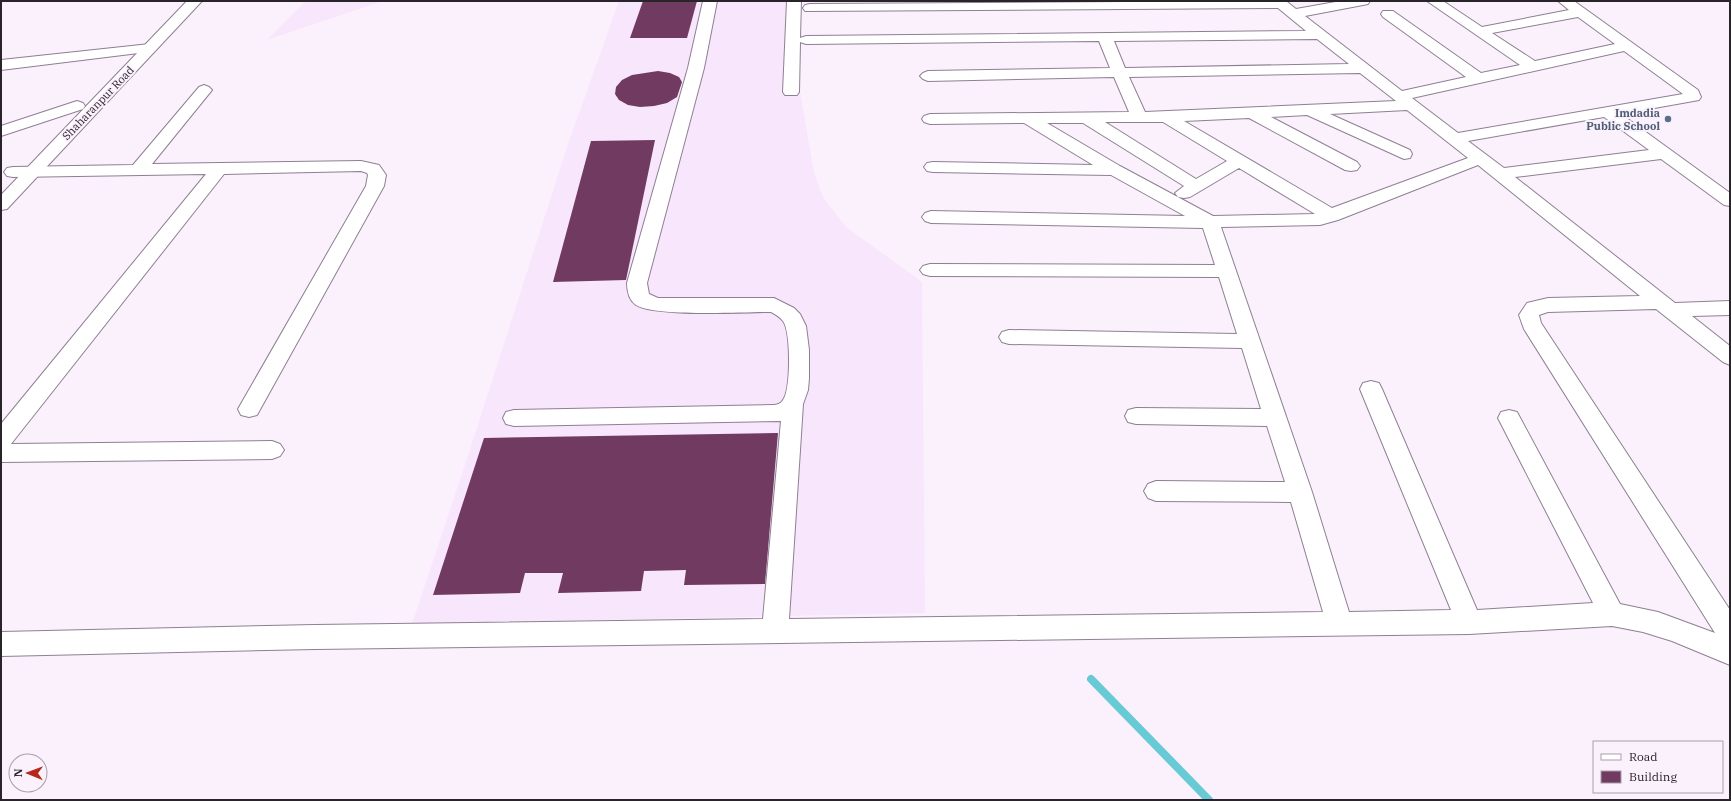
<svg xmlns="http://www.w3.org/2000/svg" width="1731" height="801" font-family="'IBM Plex Serif',serif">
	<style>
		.built { fill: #f8e6fc }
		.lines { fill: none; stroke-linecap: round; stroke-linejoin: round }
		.stream { stroke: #67cad4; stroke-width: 8 }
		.building { fill: #703a61 }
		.minor-casing { stroke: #8e7f92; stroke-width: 2 }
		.major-casing { stroke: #8e7f92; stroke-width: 2 }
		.minor { fill: #fff; fill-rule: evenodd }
		.major { fill: #fff; fill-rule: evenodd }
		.service-dot { fill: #5c6f8a; stroke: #fbf1fd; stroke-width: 1.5 }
		.labels { text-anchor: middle; stroke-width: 4; stroke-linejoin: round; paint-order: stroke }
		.far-street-label { font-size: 11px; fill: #29232a; stroke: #fbf1fd }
		.far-service-label { font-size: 11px; font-weight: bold; fill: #4e5e75; stroke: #fbf1fd; text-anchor: end }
	</style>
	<rect width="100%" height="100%" fill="#fbf1fd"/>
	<g class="built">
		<polygon points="306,1 383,1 267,40"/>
		<polygon points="619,1 788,1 797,74 814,173 823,197 846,227 922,282 925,613 412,624 476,431 568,144"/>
	</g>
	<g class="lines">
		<polyline class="stream" points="1091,679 1209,800"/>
	</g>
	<g class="building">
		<polygon points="643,1 697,1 687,38 630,38"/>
		<polygon points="658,71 670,73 679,77 682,82 677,97 667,103 654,106 640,107 628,105 619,100 615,94 616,87 622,80 632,75"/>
		<polygon points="655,140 626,280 553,282 591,141"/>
		<polygon points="778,433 765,584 684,585 686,570 644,571 641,591 558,593 563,573 525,573 520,593 433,595 484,438"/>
	</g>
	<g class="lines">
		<defs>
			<g id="minor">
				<path d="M703,1h14l-13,67 -57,215 2,11 9,4h116l20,10 6,6 6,12 3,24v28l-1,12 -5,14 -14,215 534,-7 -32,-110 -135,-1 -8,-3 -4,-7 4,-7 8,-3 129,1 -18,-56 -131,-2 -8,-2 -3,-6 3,-6 8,-2 125,1 -19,-61 -233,-4 -7,-2 -3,-5 3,-5 7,-2 228,4 -18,-57 -289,-1 -7,-2 -3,-4 3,-4 7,-2 285,1 -12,-37 -272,-5 -6,-2 -3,-4 3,-4 6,-2 254,5 -74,-41 -178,-3 -6,-1 -3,-4 3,-4 6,-1 160,3 -69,-42 -94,1 -6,-2 -2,-3 2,-3 6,-2 199,-2 -15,-35 -186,4 -5,-2 -3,-3 3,-3 5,-2 182,-3 -11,-27 -293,3 -6,-2 -1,50 -2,3h-12l-2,-3 4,-91h14l-1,37 6,-2 500,-5 -28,-23 -473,3 -2,-3 2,-3 5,-1 476,-3 10,8 45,-8h29l-2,3 -5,1 -58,11 97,75 64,-14 -83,-60 -2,-3 2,-3h10l88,62 39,-8 -93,-64h16l39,26 87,-17 -11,-9h16l124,89 3,7 -2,3 -78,14 109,79v13l-6,-1 -63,-46 -146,18 160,126 55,-2v14l-38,1 38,30v19l-7,-3 -67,-53 -108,3 -9,3 2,8 189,287v55l-58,-24 -29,-9 -31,-6 -143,8 -1154,15 -314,7v-24l314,-7 448,-6 18,-198 -267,5 -8,-2 -3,-6 3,-6 8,-2 259,-5c3,0 8,-1 10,-5 8,-11 8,-68 0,-79 -3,-4 -8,-7 -12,-9 -27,0 -116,5 -135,-7 -7,-5 -9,-14 -9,-22l61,-215zM1578,17l37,27 -80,17 -43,-28zM1317,39l32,25 -224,4 -11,-27zM1624,51l59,43 -225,39 -46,-35zM1360,73l36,28 -251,11 -16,-35zM1407,110l61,48 -136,50 -148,-87 65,-3 96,52 6,1 6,-1 3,-4 -3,-4 -86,-45 36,-2 97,44 6,-1 2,-4 -2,-4 -80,-36zM1604,117l45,33 -145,18 -36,-27zM1105,122h58l64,39 -31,18zM1047,123h36l101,63 -9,7 3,4 6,1 6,-1 49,-29 76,46 -102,2 -93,-50zM1478,165l162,131 -92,2 -21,5 -8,12 5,14 191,304 -57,-21 -38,-8 -103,-192 -8,-2 -8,2 -3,6 95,185 -116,7 -95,-221 -3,-6 -8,-2 -8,2 -3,6 91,221 -102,2 -37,-120 -91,-265 99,-2 18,-5z"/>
				<polygon points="150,44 155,45 157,48 155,51 1,70 1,60"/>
				<polygon points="204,85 209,87 212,90 152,164 361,161 379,165 386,175 384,186 257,415 249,417 241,415 238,409 366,186 368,175 367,173 361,171 224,174 11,444 272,441 280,444 284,450 280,456 272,459 1,462 1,424 206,174 13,177 7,176 4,172 7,168 13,167 133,165 199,87"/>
				<polygon points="77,101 83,103 85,106 83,109 1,136 1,126"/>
			</g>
			<polygon id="major" points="187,1 202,1 7,209 1,210 1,195"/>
		</defs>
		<use href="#minor" class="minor-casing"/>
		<use href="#major" class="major-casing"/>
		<use href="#minor" class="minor"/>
		<use href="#major" class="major"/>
	</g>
	<circle class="service-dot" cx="1668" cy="119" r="4"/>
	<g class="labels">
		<g class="far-street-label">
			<text transform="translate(98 103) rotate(-46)" y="4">Shaharanpur Road</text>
		</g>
		<g class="far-service-label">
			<text x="1660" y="117">Imdadia<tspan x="1660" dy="13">Public School</tspan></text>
		</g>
	</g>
	<rect width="1731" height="801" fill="none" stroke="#29232a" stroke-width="4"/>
	<rect x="1593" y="741" width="130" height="52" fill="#fbf1fd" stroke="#a79fa9"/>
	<rect x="1601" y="754" width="20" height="6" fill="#ffffff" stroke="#a79fa9"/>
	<text x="1629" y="761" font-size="12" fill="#29232a">Road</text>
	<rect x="1601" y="771" width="20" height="12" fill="#703a61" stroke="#a79fa9"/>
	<text x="1629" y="781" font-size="12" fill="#29232a">Building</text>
	<g transform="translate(28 773) rotate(271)"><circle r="19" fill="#fbf1fd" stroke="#a79fa9"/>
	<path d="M0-3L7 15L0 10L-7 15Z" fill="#b52818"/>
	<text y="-6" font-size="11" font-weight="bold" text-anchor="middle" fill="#29232a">N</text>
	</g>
</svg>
